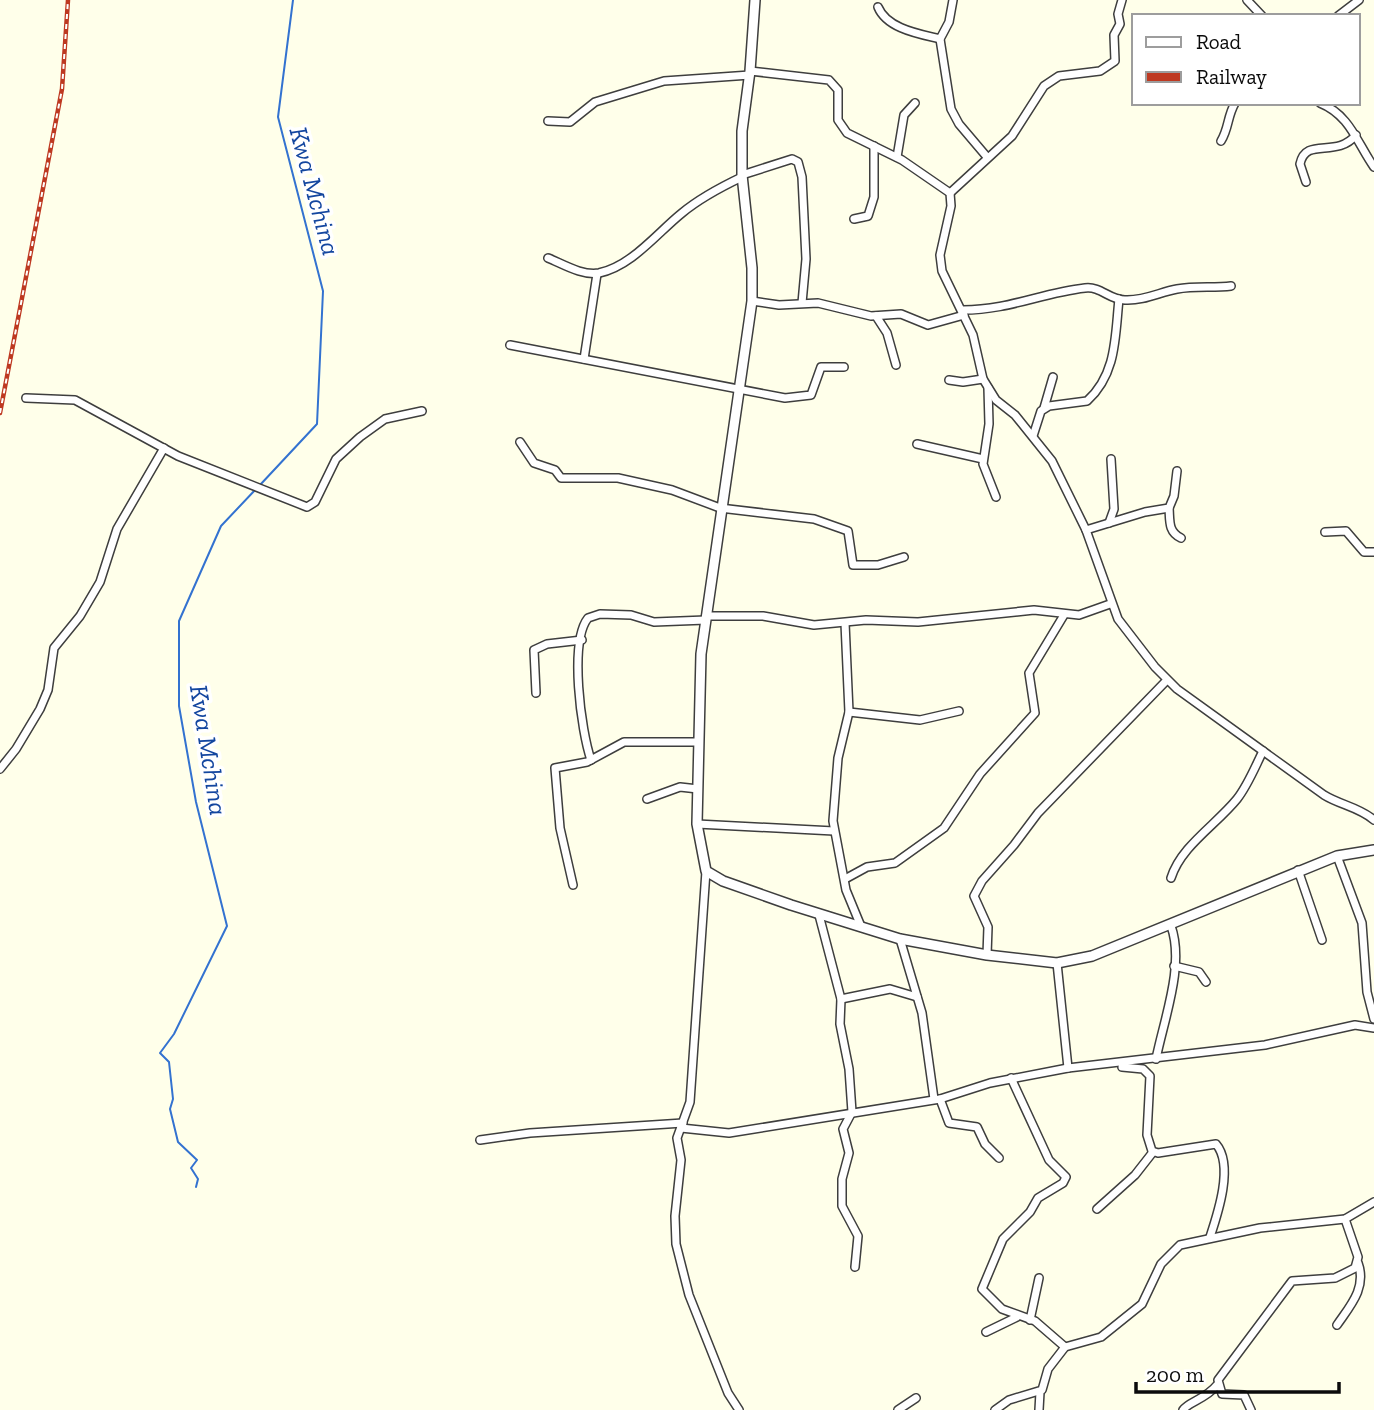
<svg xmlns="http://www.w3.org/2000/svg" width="1374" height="1410" font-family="'Zilla Slab',serif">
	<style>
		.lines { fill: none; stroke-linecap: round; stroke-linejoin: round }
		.stream { stroke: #3372d0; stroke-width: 2 }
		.minor-casing { stroke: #3e3e3e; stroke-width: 10 }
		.tertiary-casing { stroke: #3e3e3e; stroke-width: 12 }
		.minor { stroke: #fff; stroke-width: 7 }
		.tertiary { stroke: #fff; stroke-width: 9 }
		.rail-casing { stroke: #be3921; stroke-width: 4.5 }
		.rail { stroke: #fff; stroke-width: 2; stroke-dasharray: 5; stroke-linecap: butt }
		.labels { text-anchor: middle; stroke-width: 7; stroke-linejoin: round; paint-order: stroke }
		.water-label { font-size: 26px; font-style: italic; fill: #13469f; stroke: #fff }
	</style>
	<rect width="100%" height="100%" fill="#ffffea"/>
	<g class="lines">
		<g class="stream">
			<polyline points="260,485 317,424 323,291 278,117 293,0"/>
			<polyline points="196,1187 198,1179 191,1168 197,1160 178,1142 170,1109 173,1099 169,1062 160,1053 174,1034 227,926 196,802 179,706 179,621 221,526 256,489"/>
		</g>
		<defs>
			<g id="minor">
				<polyline points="953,0 949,22 940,39 951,109 959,124 987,157"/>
				<polyline points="1247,0 1262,16"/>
				<path d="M878,7c9,22 42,27 62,32"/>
				<polyline points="1338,16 1359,0"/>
				<path d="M750,71l79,9 9,10v30l9,13 55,27 48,33 1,13 -11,49 2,16 31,64 10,44 13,21 19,15 37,46 34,69 32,89 37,48 22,22 147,106c16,10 35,12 50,25"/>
				<path d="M1320,103c30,12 37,40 54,64"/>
				<polyline points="548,121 570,122 595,102 664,81 750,75"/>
				<path d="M1221,141c8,-13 6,-24 14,-38"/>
				<polyline points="897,157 904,115 915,103"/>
				<polyline points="742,175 792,159 798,162 802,177 806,259 802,303"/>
				<path d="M1306,182l-6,-18c6,-28 36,-5 56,-29"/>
				<polyline points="950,193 1012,136 1044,86 1059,76 1100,71 1115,61 1114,35 1120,24 1118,14 1122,0"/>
				<polyline points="854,219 868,216 874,197 874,146"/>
				<path d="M548,258c15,6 34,18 51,15 33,-7 58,-40 83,-60 18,-15 39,-26 60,-36"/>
				<polyline points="752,301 779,305 818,303 871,316 901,314 928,325 964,315"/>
				<path d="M963,310c46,0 78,-17 122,-22 16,-2 24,12 40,12 19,1 35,-8 52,-11 18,-3 37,-1 54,-3"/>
				<polyline points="876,316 887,333 896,365"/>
				<polyline points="510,345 785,398 811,395 821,367 844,367"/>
				<polyline points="584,359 597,274"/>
				<polyline points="949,380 963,382 983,379"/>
				<polyline points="988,388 989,424 983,464 996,497"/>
				<polyline points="26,398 75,400 178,456 307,507 315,502 336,459 360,437 385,419 422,411"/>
				<polyline points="1044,408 1053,377"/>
				<path d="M1033,436l8,-25 8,-5 38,-5c30,-27 28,-65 32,-102"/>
				<polyline points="520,442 534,463 555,470 561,478 618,478 672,490 720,508 814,519 848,531 853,565 878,565 904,557"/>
				<polyline points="917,444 983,459"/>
				<path d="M1169,508c1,13 -1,24 12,30"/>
				<polyline points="1109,523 1114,509 1111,459"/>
				<polyline points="1086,530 1145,512 1169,508 1174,496 1177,471"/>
				<polyline points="1325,532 1346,531 1364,552 1374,552"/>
				<polyline points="706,616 763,616 814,625 866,620 918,622 1034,610 1079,615 1110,604"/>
				<polyline points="845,623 849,712 838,758 833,821 846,890 860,924"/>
				<polyline points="536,693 534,650 547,644 582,640"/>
				<polyline points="849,712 920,720 959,711"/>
				<path d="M591,760c-10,-29 -22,-118 -3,-142l12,-4 31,1 23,7 52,-2"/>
				<polyline points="0,769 16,749 40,709 48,690 54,648 80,616 100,582 117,529 164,448"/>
				<polyline points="647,799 680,787 698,789"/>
				<polyline points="697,824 834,831"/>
				<polyline points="1337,856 1362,923 1367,992 1374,1019"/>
				<polyline points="1298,870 1322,940"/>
				<polyline points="706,871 690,1102 677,1138 681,1160 675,1216 676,1244 689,1295 728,1393 739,1410"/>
				<path d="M1171,878c10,-32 45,-53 66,-79 11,-14 18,-32 26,-48"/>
				<polyline points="845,879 867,867 895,863 944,828 980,774 1035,713 1029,673 1064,615"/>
				<polyline points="573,885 560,828 555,768 587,762 624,742 698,742"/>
				<polyline points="819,915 841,999 840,1024 849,1069 852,1112 843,1129 849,1153 842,1179 842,1206 858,1236 855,1267"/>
				<polyline points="900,939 922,1013 934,1099"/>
				<polyline points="987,955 988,927 974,896 982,881 1014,845 1038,813 1167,680"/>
				<polyline points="1057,963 1068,1068"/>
				<polyline points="1174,966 1199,972 1206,982"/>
				<polyline points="841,999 890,989 917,997"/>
				<path d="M1156,1059c8,-40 29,-94 15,-133"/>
				<path d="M1122,1067l21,2 7,7 -3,59 5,16 6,2 58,-9c18,21 2,69 -6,93"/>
				<polyline points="1011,1078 1049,1160 1066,1177 1063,1183 1038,1198 1030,1212 1003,1239 982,1289 1002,1309 1035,1321 1065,1347"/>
				<polyline points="940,1099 949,1123 977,1127 985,1144 999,1158"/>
				<polyline points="681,1128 729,1133 940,1099 990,1083 1068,1068 1265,1045 1355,1025 1374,1028"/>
				<polyline points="480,1140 530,1133 683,1123"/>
				<polyline points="1097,1209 1135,1175 1153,1152"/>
				<polyline points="1030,1320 1039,1278"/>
				<path d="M1337,1325c13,-19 30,-37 21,-62"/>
				<polyline points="986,1332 1017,1317"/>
				<polyline points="898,1410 916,1398"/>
				<polyline points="995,1410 1009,1400 1042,1390 1048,1369 1065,1347 1101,1337 1142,1304 1161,1264 1180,1245 1260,1228 1345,1219 1374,1202"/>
				<polyline points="1039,1410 1040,1392"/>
				<path d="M1183,1410c5,-8 23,-11 34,-25"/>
				<polyline points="1251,1410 1244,1395 1222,1394 1218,1380 1292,1281 1335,1278 1355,1268 1358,1257 1345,1219"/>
			</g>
			<polyline id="tertiary" points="755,0 750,71 742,131 742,175 752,268 752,301 701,654 697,824 706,871 723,881 791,905 900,939 987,955 1057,963 1092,956 1337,856 1374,850"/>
		</defs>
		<use href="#minor" class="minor-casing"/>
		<use href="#tertiary" class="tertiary-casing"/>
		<use href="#minor" class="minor"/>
		<use href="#tertiary" class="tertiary"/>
		<defs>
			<polyline id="rail" points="0,413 62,89 68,0"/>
		</defs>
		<use href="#rail" class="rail-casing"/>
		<use href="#rail" class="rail"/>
	</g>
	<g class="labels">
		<g class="water-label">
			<text transform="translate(315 191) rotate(75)" y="9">Kwa Mchina</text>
			<text transform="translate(209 750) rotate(81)" y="9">Kwa Mchina</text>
		</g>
	</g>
	<rect x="1132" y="14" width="228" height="91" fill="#ffffff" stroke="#9d9d9d" stroke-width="2"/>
	<rect x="1146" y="37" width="35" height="10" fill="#ffffff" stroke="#9d9d9d" stroke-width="2"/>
	<text x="1196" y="49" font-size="21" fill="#0b0b0b">Road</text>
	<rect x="1146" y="72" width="35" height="10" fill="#be3921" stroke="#9d9d9d" stroke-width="2"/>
	<text x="1196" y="84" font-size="21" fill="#0b0b0b">Railway</text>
	<path d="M1136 1382v10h203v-10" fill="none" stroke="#0b0b0b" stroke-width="3.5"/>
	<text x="1146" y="1382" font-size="21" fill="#0b0b0b" stroke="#ffffff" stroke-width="5" paint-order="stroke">200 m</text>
</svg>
